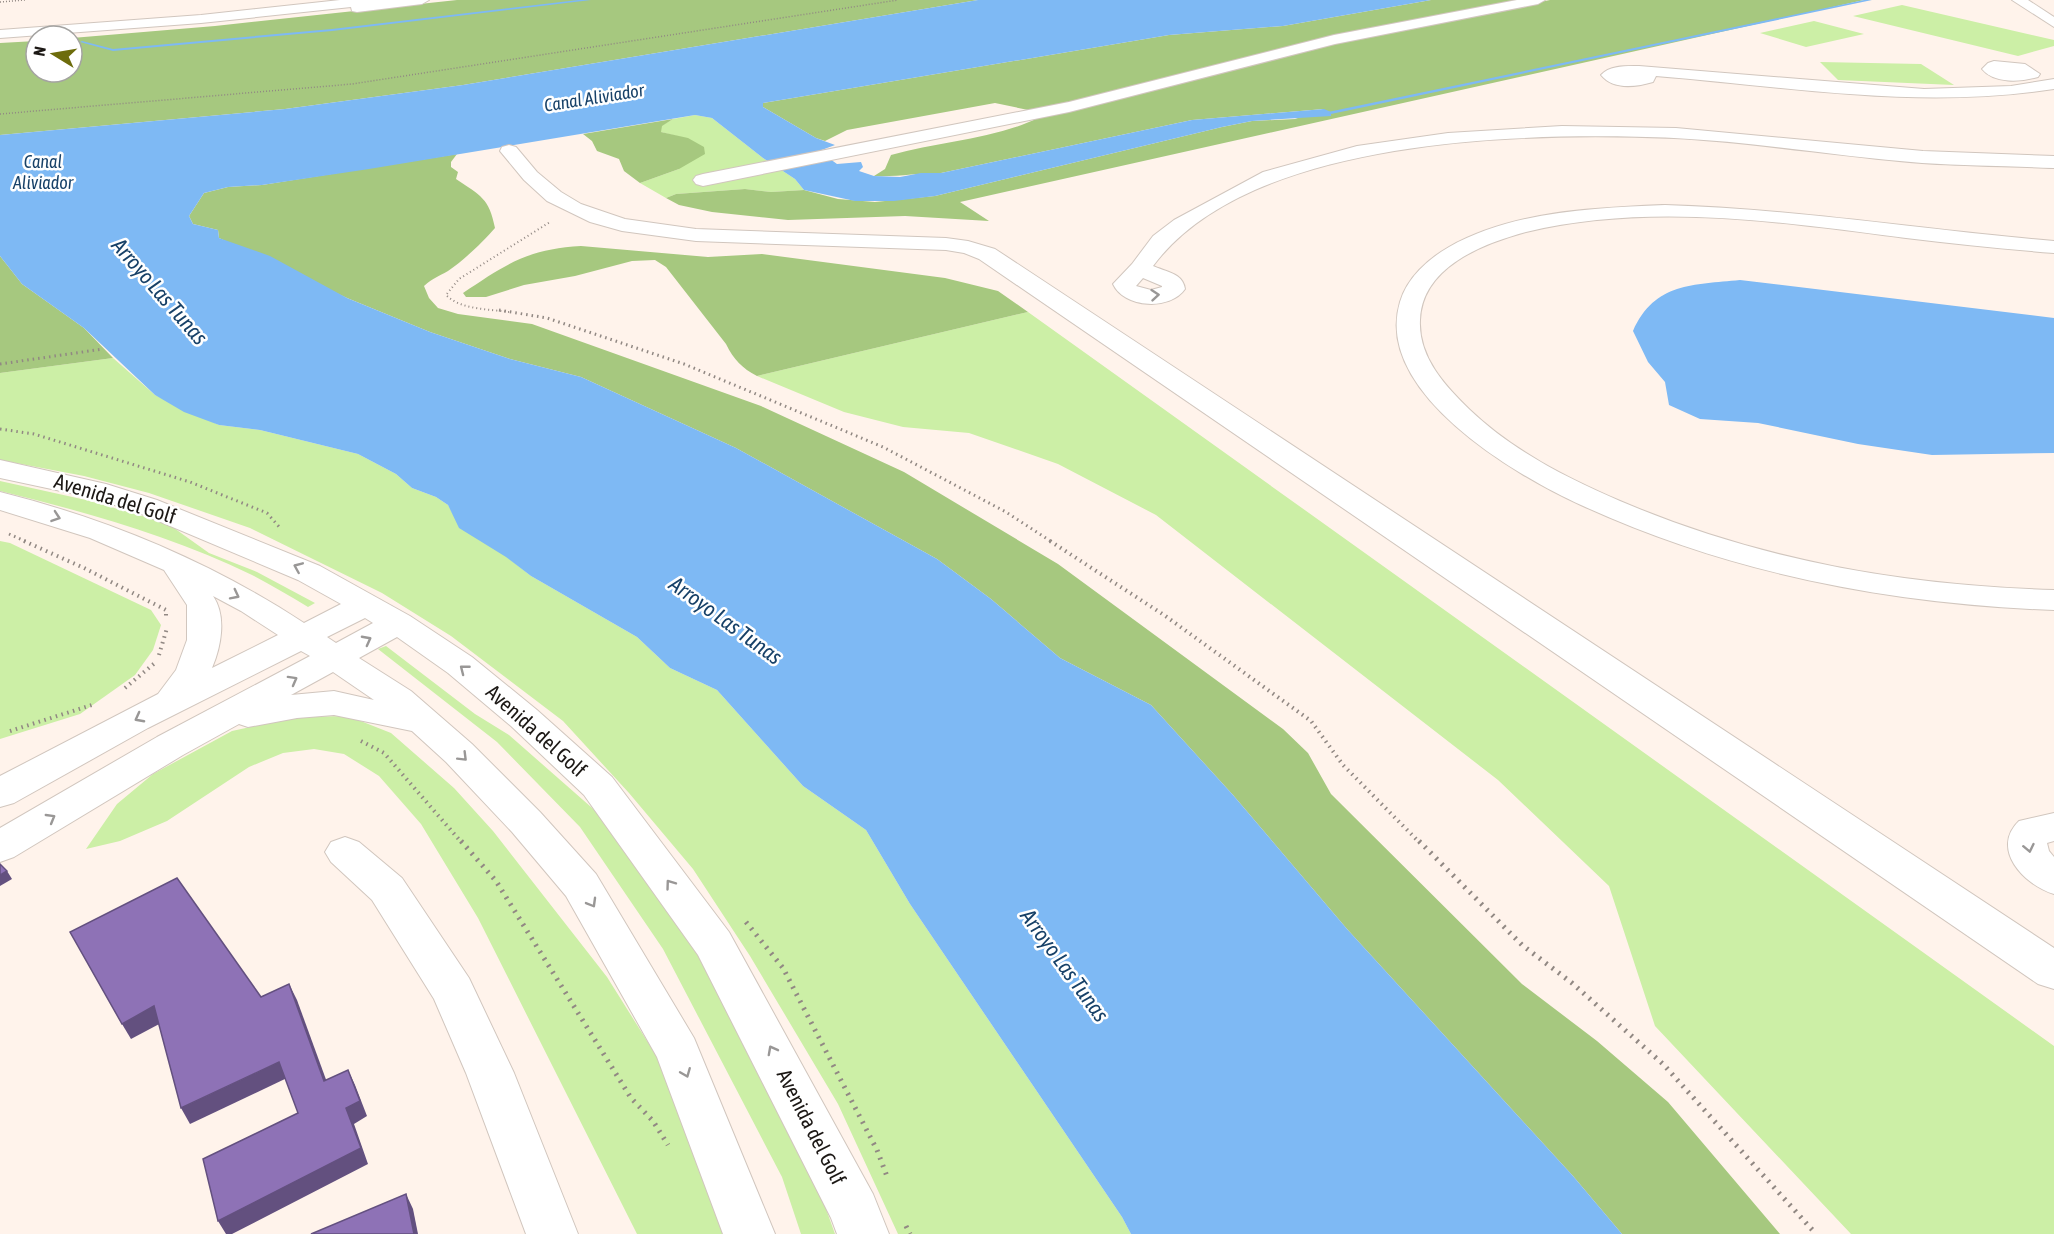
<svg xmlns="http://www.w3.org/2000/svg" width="2054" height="1234" font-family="'Asap Condensed',sans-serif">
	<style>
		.green { fill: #ccefa6 }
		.forest { fill: #a6c87f }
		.water { fill: #7eb9f4 }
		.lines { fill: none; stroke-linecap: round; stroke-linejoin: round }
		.stream { fill: #7eb9f4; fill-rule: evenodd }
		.minor-casing { stroke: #d1c6be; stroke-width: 2 }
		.path-far4 { stroke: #918883; stroke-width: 1.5; stroke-dasharray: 1 2; stroke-linecap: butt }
		.path-far3 { stroke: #918883; stroke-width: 2; stroke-dasharray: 1 3; stroke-linecap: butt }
		.path-far2 { stroke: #918883; stroke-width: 3; stroke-dasharray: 1.5 4; stroke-linecap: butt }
		.path-far1 { stroke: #918883; stroke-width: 4; stroke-dasharray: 1.5 4.5; stroke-linecap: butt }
		.path { stroke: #918883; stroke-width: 5; stroke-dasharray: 2 6; stroke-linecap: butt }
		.minor { fill: #fff; fill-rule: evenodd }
		.shaded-wall { fill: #63507f }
		.building { fill: #8e72b6; stroke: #63507f; stroke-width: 1.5 }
		.oneway { stroke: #999796 }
		.labels { text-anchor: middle; stroke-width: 5; stroke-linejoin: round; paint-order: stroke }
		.far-water-label { font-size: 18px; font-style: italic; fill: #174168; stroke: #fff }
		.street-label { font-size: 21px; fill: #1c1815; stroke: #fff }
		.water-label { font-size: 22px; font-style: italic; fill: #174168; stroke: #fff }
	</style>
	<rect width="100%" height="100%" fill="#fff3eb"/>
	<g class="green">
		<polygon points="1902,5 2054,40 2054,46 2018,56 1853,16"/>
		<polygon points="1814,21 1864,34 1806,47 1760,33"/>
		<polygon points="1820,62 1921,64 1954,85 1838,80"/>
		<polygon points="695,115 712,118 763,158 795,179 804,190 771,192 745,189 676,194 666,198 640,183 679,169 688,139 661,132 661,126 673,119"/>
		<polygon points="1028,312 2054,1046 2054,1234 1851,1234 1655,1026 1609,886 1498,780 1156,515 1058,464 969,433 903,427 844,412 757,376"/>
		<polygon points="113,358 155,395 219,425 260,430 358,454 396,474 412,488 436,497 448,505 453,514 531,576 637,637 670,668 717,690 803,786 866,830 910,904 1122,1217 1131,1234 898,1234 838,1104 750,956 693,869 629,793 563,721 451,636 382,593 250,528 149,493 84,476 0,460 0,373"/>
		<path d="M0,481l86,19 81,23 42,30 48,19 58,31 -7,4c-18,-11 -37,-22 -56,-32 -80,-39 -166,-63 -252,-84z"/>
		<polygon points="0,541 10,543 151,610 161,625 153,650 135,675 80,714 0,739"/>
		<polygon points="386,646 475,714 509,735 599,814 687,935 811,1167 835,1234 801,1234 782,1177 663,949 580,827 497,742 378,649"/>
		<polygon points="348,716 391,733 454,788 493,831 607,977 686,1103 727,1234 637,1234 478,918 421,824 379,776 344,754 314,749 283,753 249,767 167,821 120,841 86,849 117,804 153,774 232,731 295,717"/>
	</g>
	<g class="forest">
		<polygon points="457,0 978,0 463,85 285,109 0,135 0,43 36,41 36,72 72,72 72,38 215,26"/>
		<polygon points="1431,0 1523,0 1062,106 1033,111 995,103 847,130 825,141 816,138 763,107 763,103 1169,35 1283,26"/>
		<path d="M1550,0h314l-904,202 29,19 -84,-5 -117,4 -76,-8 -33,-7 -13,-7 10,-4 69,-5 26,3 33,-2 34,9 37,3 60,-6 287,-69 30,-6 43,-2 29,-10 -132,11 -251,53c-23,0 -44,4 -67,3l11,-7 6,-14c48,-14 101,-15 147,-37l305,-77z"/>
		<polygon points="673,119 662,126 661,132 688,138 704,147 705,154 679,169 640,183 624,171 619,159 597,151 592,141 583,134"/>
		<path d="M457,154l-6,8v5l7,5 -2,7c25,17 33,19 39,49 -12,14 -31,32 -47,43 -10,6 -14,6 -24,15l5,12 9,10 20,6 74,10 229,82 143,66 154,92 225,165 25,24 23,41 191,190 75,57 71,61 112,132h-158l-49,-58 -226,-247 -114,-134 -82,-90 -91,-47 -69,-59 -54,-40 -201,-111 -155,-71 -71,-18 -80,-27 -83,-34 -128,-60 -1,-8 -25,-6 -4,-8 15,-23 24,-6 34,-2z"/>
		<path d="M581,246l127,11 54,-3 183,24 53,13 30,21 -271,64c-15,-8 -23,-16 -31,-32l-60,-77 -11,-7 -23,1 -57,15 -51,9 -38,12h-20l-3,-4c43,-29 65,-44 118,-47z"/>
		<polygon points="0,256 22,284 84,328 113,358 0,373"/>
	</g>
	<g class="water">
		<polygon points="978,0 1431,0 1283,26 1169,35 763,103 763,107 816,138 835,145 819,151 837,164 861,162 863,167 859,171 874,176 900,177 921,173 941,173 1192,120 1324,109 1331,112 1331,116 1252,121 1222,127 935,196 894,201 855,201 804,190 795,179 763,158 712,118 695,115 369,169 262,185 228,187 204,193 189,216 193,224 218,230 219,238 270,256 347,298 430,332 510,359 581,377 736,448 937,559 991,599 1060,658 1151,705 1233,795 1347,929 1573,1176 1622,1234 1131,1234 1122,1217 910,904 866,830 803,786 717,690 670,668 637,637 531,576 506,557 459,528 448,505 436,497 412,488 396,474 358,454 260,430 219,425 184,412 155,395 84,328 22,284 0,256 0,135 285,109 463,85"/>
		<path d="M1740,280l314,38v135l-122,2 -74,-11 -100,-21 -58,-4 -31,-14 -4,-23 -17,-20 -15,-31c22,-49 60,-46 107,-51z"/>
	</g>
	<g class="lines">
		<g class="stream">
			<polygon points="578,0 591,0 332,31 113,51 80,42 82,41 113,49 332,29"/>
			<polygon points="1864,0 1872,0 1331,114 1328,112"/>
		</g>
		<defs>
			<g id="minor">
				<polygon points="340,0 429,0 422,4 357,12 352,11 351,7 201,23 0,38 0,30 201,15"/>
				<polygon points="1517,0 1545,0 1538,4 1335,44 1069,112 703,186 696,184 693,180 696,176 703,174 1069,102 1334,35"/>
				<polygon points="2012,0 2028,0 2054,17 2054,27"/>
				<path d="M1994,61l31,3 15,10 -2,3c-17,5 -44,7 -56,-8l6,-6z"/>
				<path d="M1639,66l285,23 87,-3 43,-7v10c-136,21 -263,-2 -398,-13l-3,6c-17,5 -40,8 -52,-7 9,-10 26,-9 38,-9z"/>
				<path d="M1562,126l114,2 247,23 131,5v12c-44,-2 -88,-2 -132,-5 -82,-6 -165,-21 -248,-25 -147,-6 -425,-2 -521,128 13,6 30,7 32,23 -15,22 -61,19 -72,-5l19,-20 21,-28 21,-16 89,-48 94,-26 91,-13zM1143,278l19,8v1l-11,3 -15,-4z"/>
				<polygon points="509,145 516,147 537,172 561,192 581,204 625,219 696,229 946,238 968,241 995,249 2054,948 2054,989 2038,984 979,259 964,253 946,250 696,241 622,231 590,222 547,201 524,180 500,151 502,147"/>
				<path d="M1665,205c131,4 259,25 389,36v12c-49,-4 -99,-9 -148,-15 -124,-16 -256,-36 -380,-6 -44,12 -104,35 -106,88 -2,37 25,66 50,90 43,41 97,68 150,91 141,60 282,84 434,89v20c-164,-6 -323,-36 -473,-105 -66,-30 -208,-113 -181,-203 7,-24 28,-43 49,-55 64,-36 145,-39 216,-42z"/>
				<path d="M0,460l106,24 51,16 163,66 90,50 62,41 65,53 75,67 117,155 144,262 16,40h-52l-6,-16 -133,-263 -114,-160 -73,-69 -63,-53 -51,-36 -38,21 52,33 61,53 68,68 56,62 98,164 81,196h-52l-66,-177 -91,-161 -54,-64 -66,-70 -34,-31 -78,-16 -37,3 -49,9 -9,-3 -56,31 -169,102 -14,5v-34l157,-91 153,-81 -9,-5 -153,77 -134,75 -14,4v-31l158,-82 18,-24 11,-30v-35l-23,-35 -74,-32 -90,-28v-18c108,27 211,70 304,131l37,-19 -43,-24 -161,-68 -48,-15 -89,-19zM213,596l28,15 37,24 -66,33c9,-21 15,-52 1,-72zM365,618l8,5 -37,20 -9,-6zM333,672l41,28 -40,-9 -43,4z"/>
				<path d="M2054,813v28l-7,2 2,8 5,6v37c-30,-9 -64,-45 -35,-73z"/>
				<polygon points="345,837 359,842 402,878 469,978 514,1073 578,1234 526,1234 466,1073 434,999 372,900 331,862 325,852 331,842"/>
			</g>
		</defs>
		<use href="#minor" class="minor-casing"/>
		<g class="path-far4">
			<polyline points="0,2 25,0"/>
			<polyline points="0,114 352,84 898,0"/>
		</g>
		<path class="path-far3" d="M509,312c-20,-3 -48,-2 -63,-17l13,-16 91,-57"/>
		<g class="path-far2">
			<polyline points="499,310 547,318 684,364 883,447 1006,512 1052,542"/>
			<polyline points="0,364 103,349"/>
			<polyline points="0,429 34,434 190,482 267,513 281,529"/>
			<polyline points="9,534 27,542"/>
		</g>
		<g class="path-far1">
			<polyline points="24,541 84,568 166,610 166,618"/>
			<polyline points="1050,541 1164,615 1311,721 1343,765 1420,843"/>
			<polyline points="159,655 167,628"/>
			<polyline points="125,688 156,662"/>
			<polyline points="10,731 95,704"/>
			<polyline points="361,741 384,753 462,843"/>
		</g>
		<g class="path">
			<polyline points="461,841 496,881 631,1098 653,1121 668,1145"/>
			<polyline points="1419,841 1522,945 1572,983 1663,1064 1816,1234"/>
			<polyline points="746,922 783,968 877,1150 888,1179"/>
			<polyline points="906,1226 910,1234"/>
		</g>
		<use href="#minor" class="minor"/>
	</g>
	<g class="shaded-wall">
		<polygon points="7,871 12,879 0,886 0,875"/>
		<polygon points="289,984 297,1000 332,1096 324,1081"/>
		<polygon points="154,1006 163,1022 131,1039 122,1024"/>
		<polygon points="279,1062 287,1078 190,1124 181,1108"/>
		<polygon points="348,1070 355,1085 367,1116 354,1124 368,1164 232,1234 226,1234 218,1221 346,1108"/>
		<polygon points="406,1194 413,1209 418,1234 414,1234"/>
	</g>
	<g class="building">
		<polygon points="0,864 7,871 0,875"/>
		<polygon points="177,878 261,997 289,984 324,1081 348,1070 360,1101 346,1108 361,1148 218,1221 203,1159 298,1113 279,1062 181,1108 154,1006 122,1024 70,932"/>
		<polygon points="406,1194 414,1234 311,1234"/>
	</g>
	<defs><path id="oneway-chevron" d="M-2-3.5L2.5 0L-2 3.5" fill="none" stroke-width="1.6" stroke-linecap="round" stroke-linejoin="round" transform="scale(1.5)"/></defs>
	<g class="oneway">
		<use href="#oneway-chevron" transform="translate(1155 295) rotate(-5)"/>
		<use href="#oneway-chevron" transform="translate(56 517) rotate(19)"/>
		<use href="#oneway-chevron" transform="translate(298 567) rotate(-157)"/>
		<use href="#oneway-chevron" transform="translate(235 595) rotate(27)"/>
		<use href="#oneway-chevron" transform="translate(367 640) rotate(-28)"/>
		<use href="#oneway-chevron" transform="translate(464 669) rotate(-142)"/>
		<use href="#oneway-chevron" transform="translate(293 680) rotate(-29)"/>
		<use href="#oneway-chevron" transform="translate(139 718) rotate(152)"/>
		<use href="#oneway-chevron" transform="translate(463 757) rotate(45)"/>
		<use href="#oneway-chevron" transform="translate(51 818) rotate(-30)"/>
		<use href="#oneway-chevron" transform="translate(2029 848) rotate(78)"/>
		<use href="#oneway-chevron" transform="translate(670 884) rotate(-126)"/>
		<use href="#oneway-chevron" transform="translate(592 903) rotate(60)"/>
		<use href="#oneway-chevron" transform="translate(772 1050) rotate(-118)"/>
		<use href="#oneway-chevron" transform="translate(686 1073) rotate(68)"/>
	</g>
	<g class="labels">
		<g class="far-water-label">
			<text transform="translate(594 98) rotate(-9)" y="6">Canal Aliviador</text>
			<text x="43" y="168">Canal<tspan x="43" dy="21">Aliviador</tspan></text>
		</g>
		<g class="street-label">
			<text transform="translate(115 499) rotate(17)" y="7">Avenida del Golf</text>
			<text transform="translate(536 731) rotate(42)" y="7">Avenida del Golf</text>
			<text transform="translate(811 1127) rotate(63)" y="7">Avenida del Golf</text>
		</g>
		<g class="water-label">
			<text transform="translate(160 291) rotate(49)" y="8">Arroyo Las Tunas</text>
			<text transform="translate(726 620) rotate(36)" y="8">Arroyo Las Tunas</text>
			<text transform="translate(1065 965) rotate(54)" y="8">Arroyo Las Tunas</text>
		</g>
	</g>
	<g transform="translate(54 54) rotate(281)"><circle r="28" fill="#ffffff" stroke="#a4a3a1" stroke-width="1.5"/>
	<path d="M0-4.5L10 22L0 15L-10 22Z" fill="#6d6c0c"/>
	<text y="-9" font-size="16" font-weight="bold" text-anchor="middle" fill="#1c1815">N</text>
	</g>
</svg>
